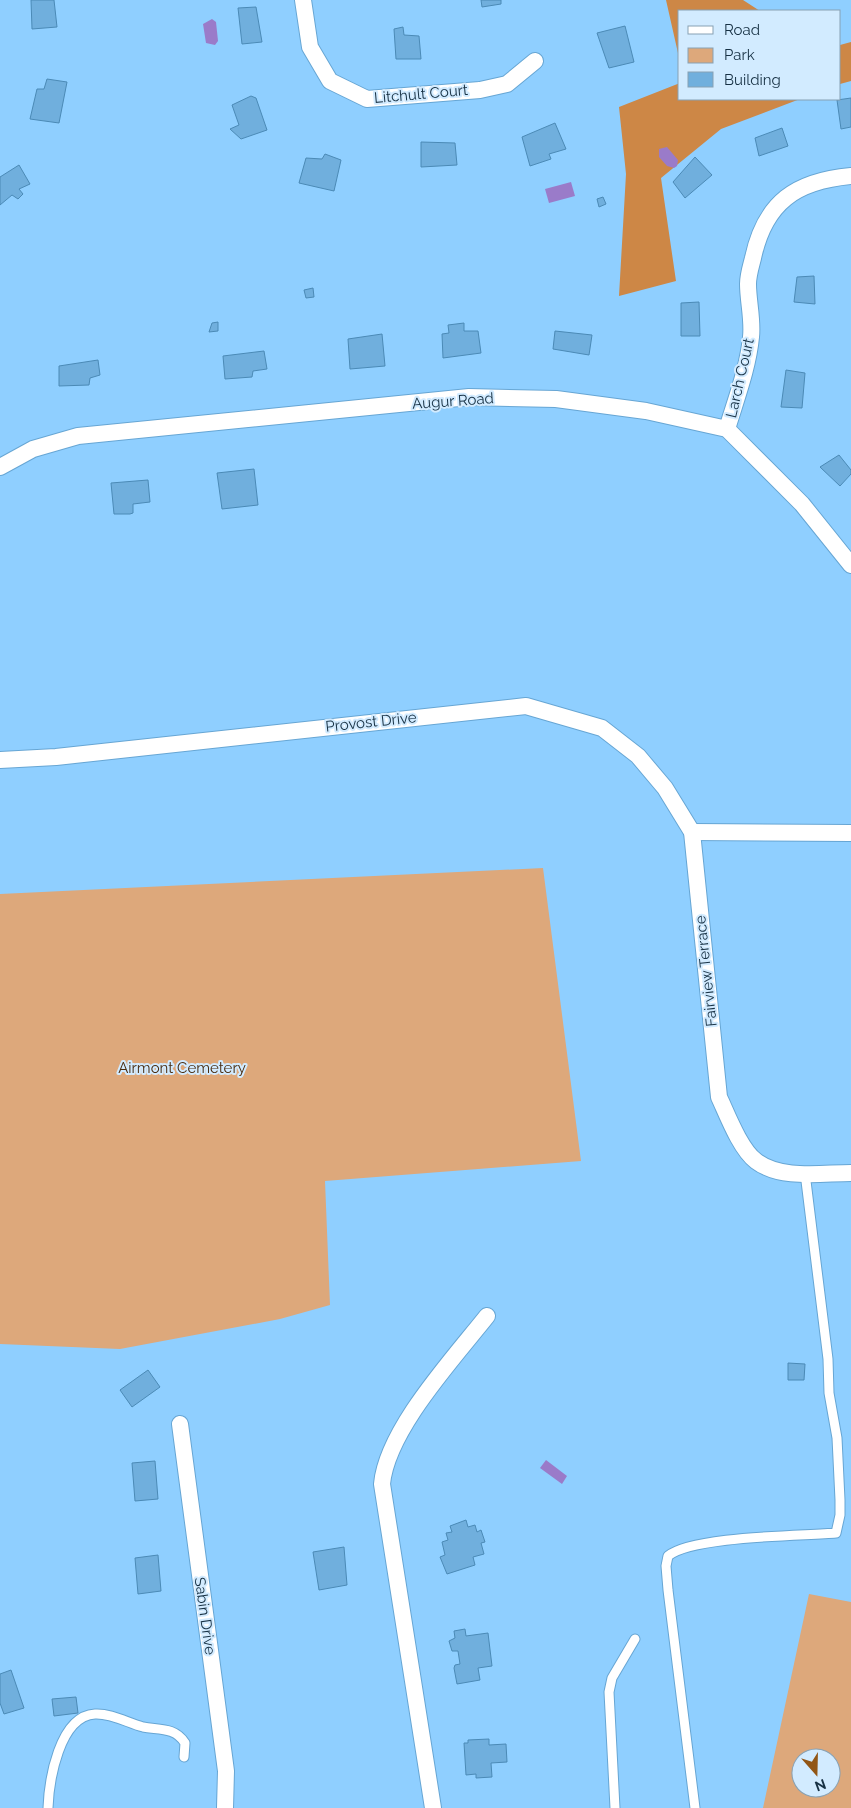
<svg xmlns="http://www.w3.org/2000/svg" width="851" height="1808" font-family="Raleway,sans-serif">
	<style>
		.green { fill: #dda87b; fill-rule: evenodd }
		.forest { fill: #cd8746 }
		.water { fill: #9a7bc9 }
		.building { fill: #70afdd; stroke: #4b8ab6 }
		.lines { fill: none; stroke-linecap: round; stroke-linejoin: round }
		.lane-casing { stroke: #67a6d4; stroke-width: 11 }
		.street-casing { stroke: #67a6d4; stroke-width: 18 }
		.lane { stroke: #fff; stroke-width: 9 }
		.street { stroke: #fff; stroke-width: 16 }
		.labels { text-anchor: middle; stroke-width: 4; stroke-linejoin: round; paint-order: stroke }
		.street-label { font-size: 15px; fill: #173144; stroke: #d2ebff }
		.park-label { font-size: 15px; fill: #482b0f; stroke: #d2ebff }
	</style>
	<rect width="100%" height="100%" fill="#8fcfff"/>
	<g class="green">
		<polygon points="543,868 581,1161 325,1181 330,1305 280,1319 120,1349 0,1344 0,894"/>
		<path d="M809,1594l42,8v206h-88zM801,1758h30v30h-30z"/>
	</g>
	<g class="forest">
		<polygon points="666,0 743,0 760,11 680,11 680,62"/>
		<polygon points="851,42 851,81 840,84 840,45"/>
		<polygon points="680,83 680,99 800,99 721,129 661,178 676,281 619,296 626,174 619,107"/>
	</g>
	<g class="water">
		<polygon points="212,19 216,22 218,41 215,45 206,43 203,24"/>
		<polygon points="667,147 678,160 677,166 674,168 667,166 659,157 659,149"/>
		<polygon points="571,182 575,196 549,203 545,189"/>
		<polygon points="546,1460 567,1476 562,1484 540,1468"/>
	</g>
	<g class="building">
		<polygon points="31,0 54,0 57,27 32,29"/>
		<polygon points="481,0 501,0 501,4 482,7"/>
		<polygon points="256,7 262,42 242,44 238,8"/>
		<polygon points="625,26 634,62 609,68 597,33"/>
		<polygon points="403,27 404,35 419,36 421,59 396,59 394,29"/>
		<polygon points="47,79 67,82 59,123 30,119 37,89 44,89"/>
		<polygon points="251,96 256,98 267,130 241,139 230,129 239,125 232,105"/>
		<polygon points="851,98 851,127 841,129 837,100"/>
		<polygon points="555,123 566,149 549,154 551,159 530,166 522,137"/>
		<polygon points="782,128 788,146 759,156 755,138"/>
		<polygon points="421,142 455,143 457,165 421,167"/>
		<polygon points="325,154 341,160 334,191 299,183 306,158 322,159"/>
		<polygon points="695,157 712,175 685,198 673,182"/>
		<polygon points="19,165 30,184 19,189 23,194 18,199 12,195 0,205 0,177"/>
		<polygon points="603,197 606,204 599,207 597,199"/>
		<polygon points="814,276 815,304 794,302 797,277"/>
		<polygon points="313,288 314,297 306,298 304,290"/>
		<polygon points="699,302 700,336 681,336 681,303"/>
		<polygon points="218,322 218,331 209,332 212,323"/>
		<polygon points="464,323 464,331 478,331 481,353 443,358 442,334 449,333 448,325"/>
		<polygon points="555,331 592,335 589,355 553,349"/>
		<polygon points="382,334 385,366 350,369 348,339"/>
		<polygon points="264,351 267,369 253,371 252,377 225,379 223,356"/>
		<polygon points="98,360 100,375 90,378 89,385 59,386 59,366"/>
		<polygon points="786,370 805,373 802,408 781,407"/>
		<polygon points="839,455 851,470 851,474 840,486 820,467"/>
		<polygon points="254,469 258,505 222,509 217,473"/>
		<polygon points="148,480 150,502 133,504 133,513 130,514 114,514 111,483"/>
		<polygon points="788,1363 805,1364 804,1380 788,1380"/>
		<polygon points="148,1370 160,1387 132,1407 120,1390"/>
		<polygon points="155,1461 158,1499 135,1501 132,1463"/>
		<polygon points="466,1520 468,1527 475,1525 477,1532 481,1530 485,1542 481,1543 484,1554 473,1557 475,1565 447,1574 440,1557 445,1555 442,1542 448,1540 446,1533 452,1532 450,1526"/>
		<polygon points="344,1547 347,1585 319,1590 313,1552"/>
		<polygon points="158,1555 161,1591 138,1594 135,1558"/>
		<polygon points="465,1629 466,1636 488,1633 492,1666 478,1668 480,1680 457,1684 454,1668 455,1665 460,1664 458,1651 452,1651 449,1641 455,1638 454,1631"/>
		<polygon points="11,1670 24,1708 4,1714 0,1703 0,1674"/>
		<polygon points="76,1697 78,1713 54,1716 52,1699"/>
		<polygon points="489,1739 489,1745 506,1744 507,1762 491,1763 492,1777 476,1778 476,1774 466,1775 464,1743 468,1743 468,1740"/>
	</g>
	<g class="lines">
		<defs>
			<g id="lane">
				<path d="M48,1808c1,-27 11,-92 47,-94 16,-1 33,9 48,13 16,3 32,0 42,16l-1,14"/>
				<polyline points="615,1808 609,1692 612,1678 635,1639"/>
				<path d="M695,1808l-27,-218 -2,-24 2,-10c24,-20 132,-20 168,-23l4,-18v-15l-3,-62 -8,-45 -1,-34 -23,-186"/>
			</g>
			<g id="street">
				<polyline points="303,0 310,47 330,81 367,99 480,90 507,84 535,61"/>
				<path d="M727,429c9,-30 21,-61 24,-92 2,-17 -3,-36 -3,-53 0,-9 3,-18 5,-26 12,-56 43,-77 98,-82"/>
				<polyline points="0,467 33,449 78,436 469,397 556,399 646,411 727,429 802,504 851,565"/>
				<path d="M0,760l56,-3 470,-51 76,22 36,28 27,32 27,44 27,265c8,17 21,52 37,64 25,19 65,12 95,12"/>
				<polyline points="692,832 851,833"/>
				<polyline points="180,1424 226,1771 225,1808"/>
				<path d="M433,1808l-51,-324c5,-54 71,-125 105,-168"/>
			</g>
		</defs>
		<use href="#lane" class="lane-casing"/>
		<use href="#street" class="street-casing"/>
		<use href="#lane" class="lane"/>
		<use href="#street" class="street"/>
	</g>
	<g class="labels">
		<g class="street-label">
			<text transform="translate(421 94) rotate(-5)" y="5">Litchult Court</text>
			<text transform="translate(740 378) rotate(-77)" y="5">Larch Court</text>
			<text transform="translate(453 401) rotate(-4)" y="5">Augur Road</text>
			<text transform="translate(371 722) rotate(-6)" y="5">Provost Drive</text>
			<text transform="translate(706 971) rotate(-96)" y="5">Fairview Terrace</text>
			<text transform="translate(205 1616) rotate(82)" y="5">Sabin Drive</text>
		</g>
		<g class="park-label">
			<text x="182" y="1073">Airmont Cemetery</text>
		</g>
	</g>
	<rect x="678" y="10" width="162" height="90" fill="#d2ebff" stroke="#87a1b4"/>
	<rect x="688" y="26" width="25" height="8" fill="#ffffff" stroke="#87a1b4"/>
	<text x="724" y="35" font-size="15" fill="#173144">Road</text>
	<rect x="688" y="48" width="25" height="15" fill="#dda87b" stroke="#87a1b4"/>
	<text x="724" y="60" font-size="15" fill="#173144">Park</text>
	<rect x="688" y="72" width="25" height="15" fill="#70afdd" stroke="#87a1b4"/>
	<text x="724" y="85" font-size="15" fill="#173144">Building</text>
	<g transform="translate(816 1773) rotate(160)"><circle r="24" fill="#d2ebff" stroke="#87a1b4"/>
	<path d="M0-4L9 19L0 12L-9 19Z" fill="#915616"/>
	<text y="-8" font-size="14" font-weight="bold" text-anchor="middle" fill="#173144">N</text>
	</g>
</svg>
